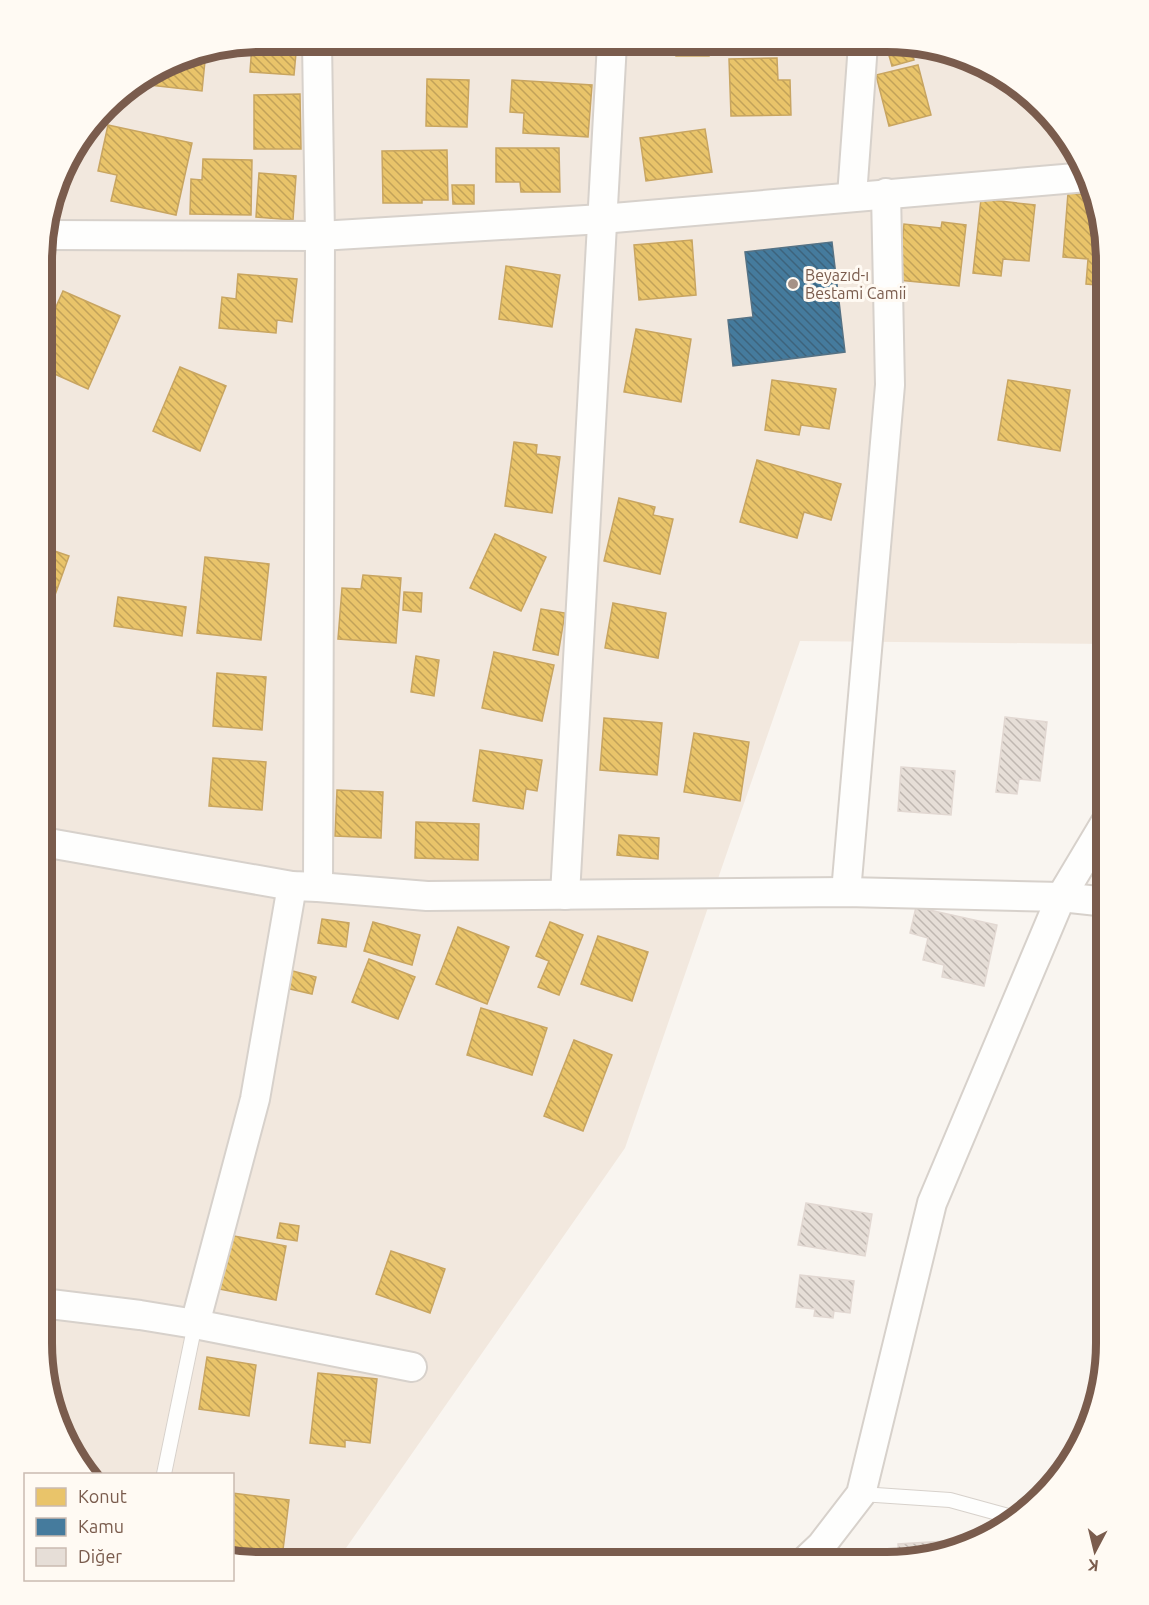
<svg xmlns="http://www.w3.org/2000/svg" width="1149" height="1605" font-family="Ubuntu,sans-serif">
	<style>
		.residential { fill: #f2e8de }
		.homes { fill: url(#homes-back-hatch); stroke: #c8a561; stroke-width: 1.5 }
		.public { fill: url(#public-back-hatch); stroke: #557285; stroke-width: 1.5 }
		.building { fill: url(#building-back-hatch); stroke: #e2d8d2; stroke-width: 1.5 }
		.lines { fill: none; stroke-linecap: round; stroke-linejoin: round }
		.service-casing { stroke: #d7d1cb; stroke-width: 16 }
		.minor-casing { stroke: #d7d1cb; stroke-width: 32 }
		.service { stroke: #fefefd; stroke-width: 14 }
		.minor { stroke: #fefefd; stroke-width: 28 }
		.poi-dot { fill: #a69286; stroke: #fffaf3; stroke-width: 2 }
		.labels { text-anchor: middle; stroke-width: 6; stroke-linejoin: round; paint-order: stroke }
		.poi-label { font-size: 16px; fill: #7a5c4d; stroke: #fffaf3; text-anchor: start }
		.rim { fill: none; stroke: #7a5c4d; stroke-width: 8 }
	</style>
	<defs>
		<pattern id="homes-back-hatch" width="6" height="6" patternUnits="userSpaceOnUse" patternTransform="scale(1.5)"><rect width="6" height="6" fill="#e9c46a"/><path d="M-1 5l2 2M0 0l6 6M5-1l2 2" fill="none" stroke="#c2a259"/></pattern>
		<pattern id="public-back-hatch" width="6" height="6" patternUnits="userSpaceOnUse" patternTransform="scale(1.5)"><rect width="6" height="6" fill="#457b9d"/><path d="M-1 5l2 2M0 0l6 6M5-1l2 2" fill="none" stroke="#3d637c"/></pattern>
		<pattern id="building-back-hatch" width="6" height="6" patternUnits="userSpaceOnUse" patternTransform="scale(1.5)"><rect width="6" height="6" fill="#e6ded7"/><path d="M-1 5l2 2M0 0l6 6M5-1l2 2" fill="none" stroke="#bfb7b1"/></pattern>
	</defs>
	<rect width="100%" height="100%" fill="#f9f5f0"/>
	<polygon class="residential" points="261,42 917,44 1021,87 1085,165 1107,261 1107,644 800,641 625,1148 337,1561 233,1561 232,1474 92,1474 64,1440 42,1344 44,232 71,152 117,96 190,54"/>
	<g class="homes">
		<polygon points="261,42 297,42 294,75 250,72 252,44"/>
		<polygon points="656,43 709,43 709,56 676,56 675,45 656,45"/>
		<polygon points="910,44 914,60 892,66 886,45"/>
		<polygon points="206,51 202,91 140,84 190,54"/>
		<polygon points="777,58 778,80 790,80 791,115 731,116 729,59"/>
		<polygon points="918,65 931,115 889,126 876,75"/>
		<polygon points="427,79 469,80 467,127 426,126"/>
		<polygon points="512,80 592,85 588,137 523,133 524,113 510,112"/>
		<polygon points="300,94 301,149 254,149 254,95"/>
		<polygon points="108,125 192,143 176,215 111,201 117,175 98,171"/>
		<polygon points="705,129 712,172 646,181 640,138"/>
		<polygon points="496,148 559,148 560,192 521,192 520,182 496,182"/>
		<polygon points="447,150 448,200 422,200 422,203 383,203 382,151"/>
		<polygon points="203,159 252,160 251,215 190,214 191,179 202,180"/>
		<polygon points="259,173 296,176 293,220 256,217"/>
		<polygon points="452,185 474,185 474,204 453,204"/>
		<polygon points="1068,193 1092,195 1107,261 1107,286 1086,284 1088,259 1063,257"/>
		<polygon points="981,199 1035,205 1029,261 1003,259 1001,276 973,273"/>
		<polygon points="942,222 966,225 959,286 898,280 904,224 941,228"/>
		<polygon points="692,240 696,295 639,300 634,245"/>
		<polygon points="506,266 560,275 552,327 499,319"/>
		<polygon points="238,274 297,279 292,322 277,320 276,333 219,328 222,297 236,299"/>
		<polygon points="63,291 120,316 88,389 48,371 54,357 44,353 44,334"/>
		<polygon points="636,329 691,339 681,402 624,392"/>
		<polygon points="180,367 226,386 200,451 153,431"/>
		<polygon points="772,380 836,389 829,429 801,425 799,435 765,430"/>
		<polygon points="1008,380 1070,390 1060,451 998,440"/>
		<polygon points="514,442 537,445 536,454 560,457 552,513 505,506"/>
		<polygon points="757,460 841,484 831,520 804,512 797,538 740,522"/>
		<polygon points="619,498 655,507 653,515 673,519 660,574 604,561"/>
		<polygon points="495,534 546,557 521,611 470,588"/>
		<polygon points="43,547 69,556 46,620 43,619"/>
		<polygon points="205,557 269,564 261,640 197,633"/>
		<polygon points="363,575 401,578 396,643 338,639 342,588 361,589"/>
		<polygon points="404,592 422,593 421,612 403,610"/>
		<polygon points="118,597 186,607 182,636 114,626"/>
		<polygon points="613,603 666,613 658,658 605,648"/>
		<polygon points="541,609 565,613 558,655 533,650"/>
		<polygon points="494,652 554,665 542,721 482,708"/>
		<polygon points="416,656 439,660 434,696 411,692"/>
		<polygon points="217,673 266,677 262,730 213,726"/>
		<polygon points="604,718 662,723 657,775 600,770"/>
		<polygon points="694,733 749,742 740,801 684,792"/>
		<polygon points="480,750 542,760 537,791 526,789 523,809 473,801"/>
		<polygon points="213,758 266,762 262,810 209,806"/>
		<polygon points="337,790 383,792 381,838 335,836"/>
		<polygon points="416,822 479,824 478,860 415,858"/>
		<polygon points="619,835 659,838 658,859 617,855"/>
		<polygon points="43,869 54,870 52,931 43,931"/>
		<polygon points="322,919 349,923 346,947 318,943"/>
		<polygon points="373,922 420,935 412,965 364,951"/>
		<polygon points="550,922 583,935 559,995 538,987 549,961 536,956"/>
		<polygon points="458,927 509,947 487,1004 436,984"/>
		<polygon points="598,936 648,952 632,1001 581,984"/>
		<polygon points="369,959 415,977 398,1019 352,1002"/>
		<polygon points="285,969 316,977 312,994 281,987"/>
		<polygon points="481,1008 547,1028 532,1075 467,1055"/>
		<polygon points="574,1040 612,1055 583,1131 544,1116"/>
		<polygon points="280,1223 299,1226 297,1241 277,1238"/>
		<polygon points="229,1235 286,1246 276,1300 219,1289"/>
		<polygon points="391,1251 445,1269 430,1313 376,1294"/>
		<polygon points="207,1357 256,1365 249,1416 199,1409"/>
		<polygon points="318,1373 377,1379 370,1443 345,1440 345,1447 310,1443"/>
		<polygon points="232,1493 289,1500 282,1558 232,1551"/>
	</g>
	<polygon class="public" points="832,242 845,352 733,366 728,320 753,317 745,252"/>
	<g class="building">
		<polygon points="1005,717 1047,722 1040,781 1019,779 1017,794 996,792"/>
		<polygon points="901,767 955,771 951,815 898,811"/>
		<polygon points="916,907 997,925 984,986 942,977 944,965 923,960 928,938 910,933"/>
		<polygon points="1107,948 1107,993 1101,992"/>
		<polygon points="806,1203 872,1214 865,1256 798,1245"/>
		<polygon points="800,1275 854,1281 850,1313 834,1311 833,1318 814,1316 815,1309 796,1307"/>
		<polygon points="977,1539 977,1542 899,1560 898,1544"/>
	</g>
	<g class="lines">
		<defs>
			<g id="service">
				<polyline points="164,1474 195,1324"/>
				<polyline points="861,1494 950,1500 1012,1517"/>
			</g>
			<g id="minor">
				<polyline points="317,42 320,236 318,887"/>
				<polyline points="852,196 863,44"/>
				<polyline points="44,235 320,236 602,219 1087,177"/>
				<polyline points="43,842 292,886 318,887 427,896 846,892 1061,897 1107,902"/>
				<polyline points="846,892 890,385 886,193"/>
				<polyline points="565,895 612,43"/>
				<polyline points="42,1303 140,1315 195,1324 255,1099 292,886"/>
				<polyline points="195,1324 412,1367"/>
				<polyline points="803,1563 821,1546 861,1494 932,1203 1061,897 1107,820"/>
			</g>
		</defs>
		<use href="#service" class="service-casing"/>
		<use href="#minor" class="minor-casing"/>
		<use href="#service" class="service"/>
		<use href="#minor" class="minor"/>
	</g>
	<circle class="poi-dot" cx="793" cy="284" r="6"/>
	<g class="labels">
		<g class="poi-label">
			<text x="805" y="281">Beyazıd-ı<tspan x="805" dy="18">Bestami Camii</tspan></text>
		</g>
	</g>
	<path d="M0 0H1149V1605H0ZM261 52H887A209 209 0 0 1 1096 261V1343A209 209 0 0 1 887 1552H261A209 209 0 0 1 52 1343V261A209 209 0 0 1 261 52Z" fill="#fffaf3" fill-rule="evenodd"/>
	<path class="rim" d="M261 52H887A209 209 0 0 1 1096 261V1343A209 209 0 0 1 887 1552H261A209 209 0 0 1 52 1343V261A209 209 0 0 1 261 52Z"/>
	<rect x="24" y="1473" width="210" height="108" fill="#fffaf3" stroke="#cabbb1" stroke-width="1.5"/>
	<rect x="36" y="1488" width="30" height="18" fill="#e9c46a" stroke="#cabbb1" stroke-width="1.5"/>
	<text x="78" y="1503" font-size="18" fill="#7a5c4d">Konut</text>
	<rect x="36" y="1518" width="30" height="18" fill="#457b9d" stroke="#cabbb1" stroke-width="1.5"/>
	<text x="78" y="1533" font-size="18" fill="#7a5c4d">Kamu</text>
	<rect x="36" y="1548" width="30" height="18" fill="#e6ded7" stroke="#cabbb1" stroke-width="1.5"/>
	<text x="78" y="1563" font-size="18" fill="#7a5c4d">Diğer</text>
	<g transform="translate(1095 1551) rotate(187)" stroke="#fffaf3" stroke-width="4.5" paint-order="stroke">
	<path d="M0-4.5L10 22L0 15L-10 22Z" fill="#7a5c4d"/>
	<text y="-9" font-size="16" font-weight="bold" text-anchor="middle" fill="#7a5c4d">K</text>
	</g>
</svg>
